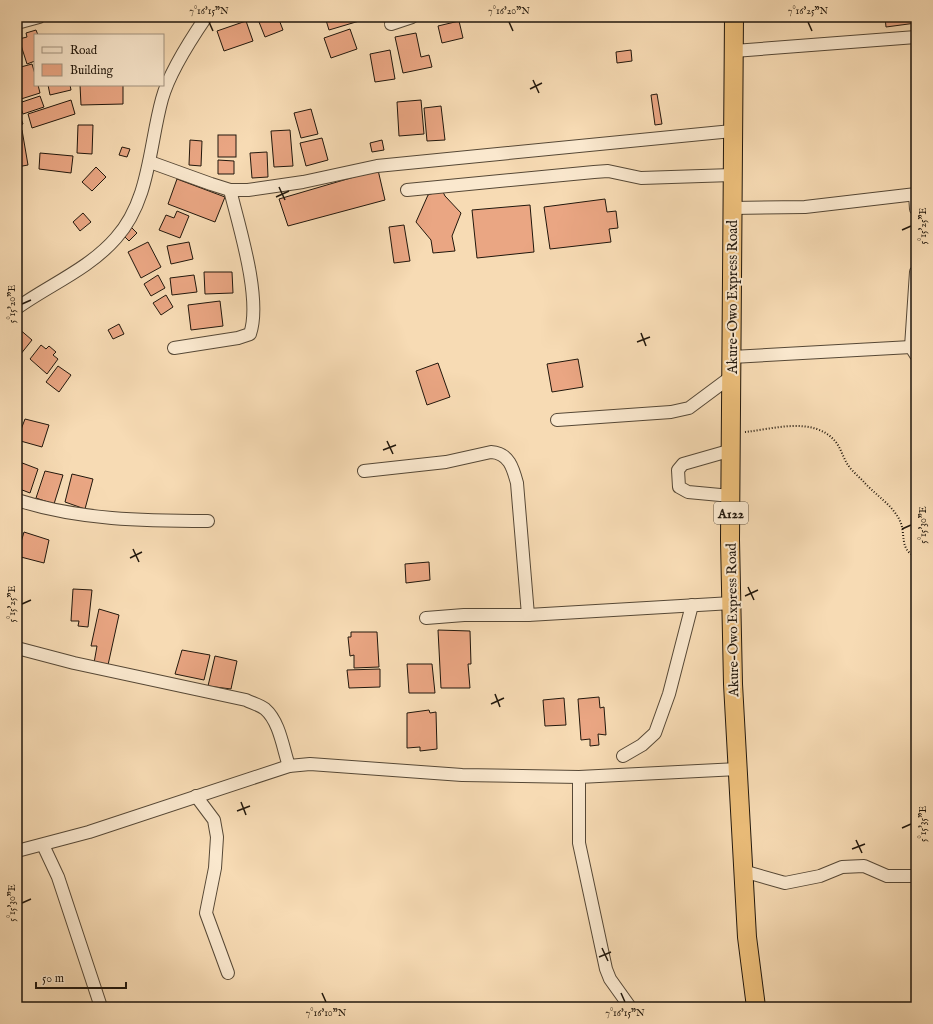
<svg xmlns="http://www.w3.org/2000/svg" width="933" height="1024" font-family="'IM FELL English',serif">
	<style>
		.building { fill: #eaa683; stroke: #21170c }
		.lines { fill: none; stroke-linecap: round; stroke-linejoin: round }
		.minor-casing { stroke: #564836; stroke-width: 14 }
		.highway-casing { stroke: #21170c; stroke-width: 20 }
		.path { stroke: #21170c; stroke-width: 2; stroke-dasharray: 1 2; stroke-linecap: butt }
		.minor { stroke: #fae8ce; stroke-width: 12 }
		.highway { stroke: #ecbe7a; stroke-width: 18 }
		.ticks { fill: none; stroke: #21170c; stroke-width: 1.5 }
		.labels { text-anchor: middle; stroke-width: 4; stroke-linejoin: round; paint-order: stroke }
		.shield { fill: #fae8ce; stroke: #625646; stroke-width: 1 }
		.shield-label { font-size: 13px; font-weight: bold; fill: #21170c }
		.street-label { font-size: 14px; fill: #21170c; stroke: #fae8ce }
		.neatline { fill: none; stroke: #21170c; stroke-width: 1.5 }
		.ticks-label { font-size: 10px; text-anchor: middle; fill: #21170c }
	</style>
	<rect width="100%" height="100%" fill="#f7dbb4"/>
	<filter id="stains"><feTurbulence type="fractalNoise" baseFrequency=".005" numOctaves="4"/><feColorMatrix values="0 0 0 0 .2 0 0 0 0 .09 0 0 0 0 .02 0 0 0 .5 -.17"/></filter>
	<radialGradient id="worn" r=".72"><stop offset=".6" stop-color="#630" stop-opacity="0"/><stop offset="1" stop-color="#630" stop-opacity=".3"/></radialGradient>
	<g class="building">
		<polygon points="257,17 278,17 283,30 265,37"/>
		<polygon points="325,17 365,17 366,19 329,30"/>
		<polygon points="885,17 916,17 916,23 886,27"/>
		<polygon points="246,21 253,41 224,51 217,31"/>
		<polygon points="459,21 463,38 442,43 438,26"/>
		<polygon points="350,29 357,49 331,58 324,38"/>
		<polygon points="36,30 38,35 35,35 35,61 27,64 19,39 27,37 26,33"/>
		<polygon points="416,33 421,57 429,55 432,67 403,73 395,37"/>
		<polygon points="390,50 395,79 375,82 370,54"/>
		<polygon points="631,50 632,61 617,63 616,52"/>
		<polygon points="32,64 35,74 35,85 38,85 40,93 21,99 17,83 17,68"/>
		<polygon points="48,85 70,85 71,90 50,95"/>
		<polygon points="80,85 123,85 123,104 81,105"/>
		<polygon points="657,94 662,124 655,125 651,95"/>
		<polygon points="40,96 44,107 23,114 19,103"/>
		<polygon points="71,100 75,114 32,128 28,114"/>
		<polygon points="421,100 424,134 399,136 397,102"/>
		<polygon points="441,106 445,140 427,141 424,108"/>
		<polygon points="17,108 23,124 17,126"/>
		<polygon points="311,109 318,134 301,138 294,113"/>
		<polygon points="78,125 93,125 92,154 77,153"/>
		<polygon points="22,130 28,165 17,167 17,131"/>
		<polygon points="290,130 293,166 274,167 271,131"/>
		<rect x="218" y="135" width="18" height="22"/>
		<polygon points="322,138 328,160 306,166 300,143"/>
		<polygon points="190,140 202,141 201,166 189,165"/>
		<polygon points="382,140 384,150 372,152 370,143"/>
		<polygon points="122,147 130,149 127,157 119,155"/>
		<polygon points="267,152 268,177 252,178 250,153"/>
		<polygon points="40,153 73,156 71,173 39,169"/>
		<polygon points="218,160 234,161 234,174 218,174"/>
		<polygon points="96,167 106,177 92,191 82,182"/>
		<polygon points="378,170 385,200 288,226 279,199"/>
		<polygon points="177,179 225,197 215,222 168,204"/>
		<polygon points="442,190 445,196 461,213 452,236 455,251 433,253 431,240 416,222 428,195"/>
		<polygon points="605,199 607,212 616,211 618,228 609,229 611,242 550,249 544,207"/>
		<polygon points="530,205 534,252 477,258 472,210"/>
		<polygon points="177,211 189,216 180,238 159,230 166,215 174,218"/>
		<polygon points="83,213 91,222 80,231 73,222"/>
		<polygon points="404,225 410,261 394,263 389,227"/>
		<polygon points="130,226 137,233 129,241 122,234"/>
		<polygon points="148,242 161,267 141,278 128,252"/>
		<polygon points="189,242 193,259 171,264 167,246"/>
		<polygon points="204,272 232,272 233,293 205,294"/>
		<polygon points="158,275 165,288 151,296 144,284"/>
		<polygon points="194,275 197,292 172,295 170,278"/>
		<polygon points="166,295 173,307 161,315 153,303"/>
		<polygon points="220,301 223,326 191,330 188,305"/>
		<polygon points="119,324 124,334 113,339 108,330"/>
		<polygon points="18,328 32,340 20,355 17,352"/>
		<polygon points="41,345 46,349 49,346 56,352 53,355 58,359 47,374 30,359"/>
		<polygon points="578,359 583,387 552,392 547,364"/>
		<polygon points="438,363 450,397 427,405 416,371"/>
		<polygon points="58,366 71,375 59,392 46,382"/>
		<polygon points="25,419 49,425 42,447 17,440"/>
		<polygon points="17,461 38,469 30,493 17,488"/>
		<polygon points="45,471 63,475 54,504 36,498"/>
		<polygon points="72,474 93,479 85,509 65,502"/>
		<polygon points="24,532 49,540 44,563 17,556"/>
		<polygon points="429,562 430,580 406,583 405,564"/>
		<polygon points="73,589 92,590 88,627 78,626 79,621 71,621"/>
		<polygon points="99,609 119,615 108,665 94,663 97,646 91,646"/>
		<polygon points="438,630 470,631 471,664 468,664 470,688 441,688"/>
		<polygon points="351,632 377,632 379,667 354,668 354,655 350,656 348,637 351,637"/>
		<polygon points="182,650 210,655 204,680 175,674"/>
		<polygon points="215,656 237,661 231,689 208,686"/>
		<polygon points="407,664 432,664 435,693 409,693"/>
		<polygon points="380,669 380,687 349,688 347,670"/>
		<polygon points="599,697 600,708 604,707 606,735 598,734 599,745 590,746 590,739 581,740 578,699"/>
		<polygon points="564,698 566,725 545,726 543,700"/>
		<polygon points="429,710 430,713 436,712 437,749 420,751 420,747 407,748 407,713"/>
	</g>
	<g class="lines">
		<defs>
			<g id="minor">
				<polyline points="17,23 39,17"/>
				<polyline points="391,24 412,17"/>
				<polyline points="734,51 916,37"/>
				<polyline points="150,162 211,184 230,190 248,190 303,182 377,166 732,131"/>
				<polyline points="407,190 594,172 608,171 641,178 732,175"/>
				<polyline points="915,194 916,209"/>
				<polyline points="731,208 805,207 916,194"/>
				<path d="M17,308c32,-23 72,-39 99,-70 34,-38 33,-92 46,-139 7,-26 29,-60 44,-82"/>
				<polyline points="911,347 916,272"/>
				<path d="M174,348l64,-10 12,-4c12,-35 -11,-108 -20,-144"/>
				<polyline points="732,357 911,347 916,355"/>
				<polyline points="557,420 671,412 689,408 732,376"/>
				<path d="M364,471l82,-9 45,-10c18,1 22,16 26,31l11,132"/>
				<polyline points="731,496 688,492 679,487 678,470 683,464 732,450"/>
				<path d="M17,500c62,20 127,21 191,21"/>
				<polyline points="426,618 464,615 528,615 732,603"/>
				<path d="M17,648l57,15 172,37c6,3 14,5 19,9 15,13 18,40 24,57"/>
				<polyline points="623,756 642,745 655,733 669,694 692,605"/>
				<polyline points="579,777 579,843 606,969 610,979 630,1007"/>
				<polyline points="196,796 214,820 217,837 215,868 206,913 228,973"/>
				<polyline points="43,845 58,877 101,1007"/>
				<polyline points="17,851 89,832 289,766 310,764 462,775 579,777 738,769"/>
				<polyline points="743,871 785,883 820,876 842,867 864,866 887,876 916,876"/>
			</g>
			<polyline id="highway" points="734,17 730,540 733,684 747,937 756,1007"/>
		</defs>
		<use href="#minor" class="minor-casing"/>
		<use href="#highway" class="highway-casing"/>
		<path class="path" d="M745,432c29,-3 68,-16 90,9 6,7 8,17 13,24 4,6 10,11 15,16 11,13 30,24 37,40 6,12 -1,30 16,35"/>
		<use href="#minor" class="minor"/>
		<use href="#highway" class="highway"/>
	</g>
	<path class="ticks" d="M209,22l4,9M509,22l4,9M808,22l4,9M533,80l6,13M530,89l12,-6M279,187l6,13M276,197l13,-6M902,230l9,-4M22,304l9,-4M641,333l5,13M637,342l13,-5M387,441l6,13M383,450l13,-5M902,529l9,-4M133,549l6,13M130,558l12,-6M748,587l6,13M745,596l13,-6M22,604l9,-4M495,694l5,13M491,704l13,-6M241,802l5,13M237,811l13,-5M902,828l9,-4M856,840l6,13M852,849l13,-5M22,903l9,-4M602,948l6,13M599,957l12,-5M322,993l4,9M621,993l4,9"/>
	<g class="labels">
		<rect class="shield" x="714" y="502" width="34" height="22" rx="3"/>
		<g class="shield-label">
			<text x="731" y="518">A122</text>
		</g>
		<g class="street-label">
			<text transform="translate(732 297) rotate(-90)" y="5">Akure-Owo Express Road</text>
			<text transform="translate(732 620) rotate(-91)" y="5">Akure-Owo Express Road</text>
		</g>
	</g>
	<rect width="933" height="1024" fill="none" stroke="#f7dbb4" stroke-width="44"/>
	<rect x="34" y="34" width="130" height="52" fill="#fae8ce" stroke="#a39480"/>
	<rect x="42" y="47" width="20" height="6" fill="#fae8ce" stroke="#a39480"/>
	<text x="70" y="54" font-size="12" fill="#21170c">Road</text>
	<rect x="42" y="64" width="20" height="12" fill="#eaa683" stroke="#a39480"/>
	<text x="70" y="74" font-size="12" fill="#21170c">Building</text>
	<path d="M36 982v6h90v-6" fill="none" stroke="#21170c" stroke-width="2"/>
	<text x="42" y="982" font-size="12" fill="#21170c" stroke="#fae8ce" stroke-width="3" paint-order="stroke">50 m</text>
	<rect x="22" y="22" width="889" height="980" class="neatline"/>
	<g class="ticks-label">
		<text x="209" y="14">7°16'15"N</text>
		<text x="509" y="14">7°16'20"N</text>
		<text x="808" y="14">7°16'25"N</text>
		<text transform="translate(922 226) rotate(-90)" y="4">5°15'25"E</text>
		<text transform="translate(11 304) rotate(-90)" y="4">5°15'20"E</text>
		<text transform="translate(922 525) rotate(-90)" y="4">5°15'30"E</text>
		<text transform="translate(11 604) rotate(-90)" y="4">5°15'25"E</text>
		<text transform="translate(922 824) rotate(-90)" y="4">5°15'35"E</text>
		<text transform="translate(11 903) rotate(-90)" y="4">5°15'30"E</text>
		<text x="326" y="1016">7°16'10"N</text>
		<text x="625" y="1016">7°16'15"N</text>
	</g>
	<rect width="100%" height="100%" filter="url(#stains)"/>
	<rect width="100%" height="100%" fill="url(#worn)"/>
</svg>
